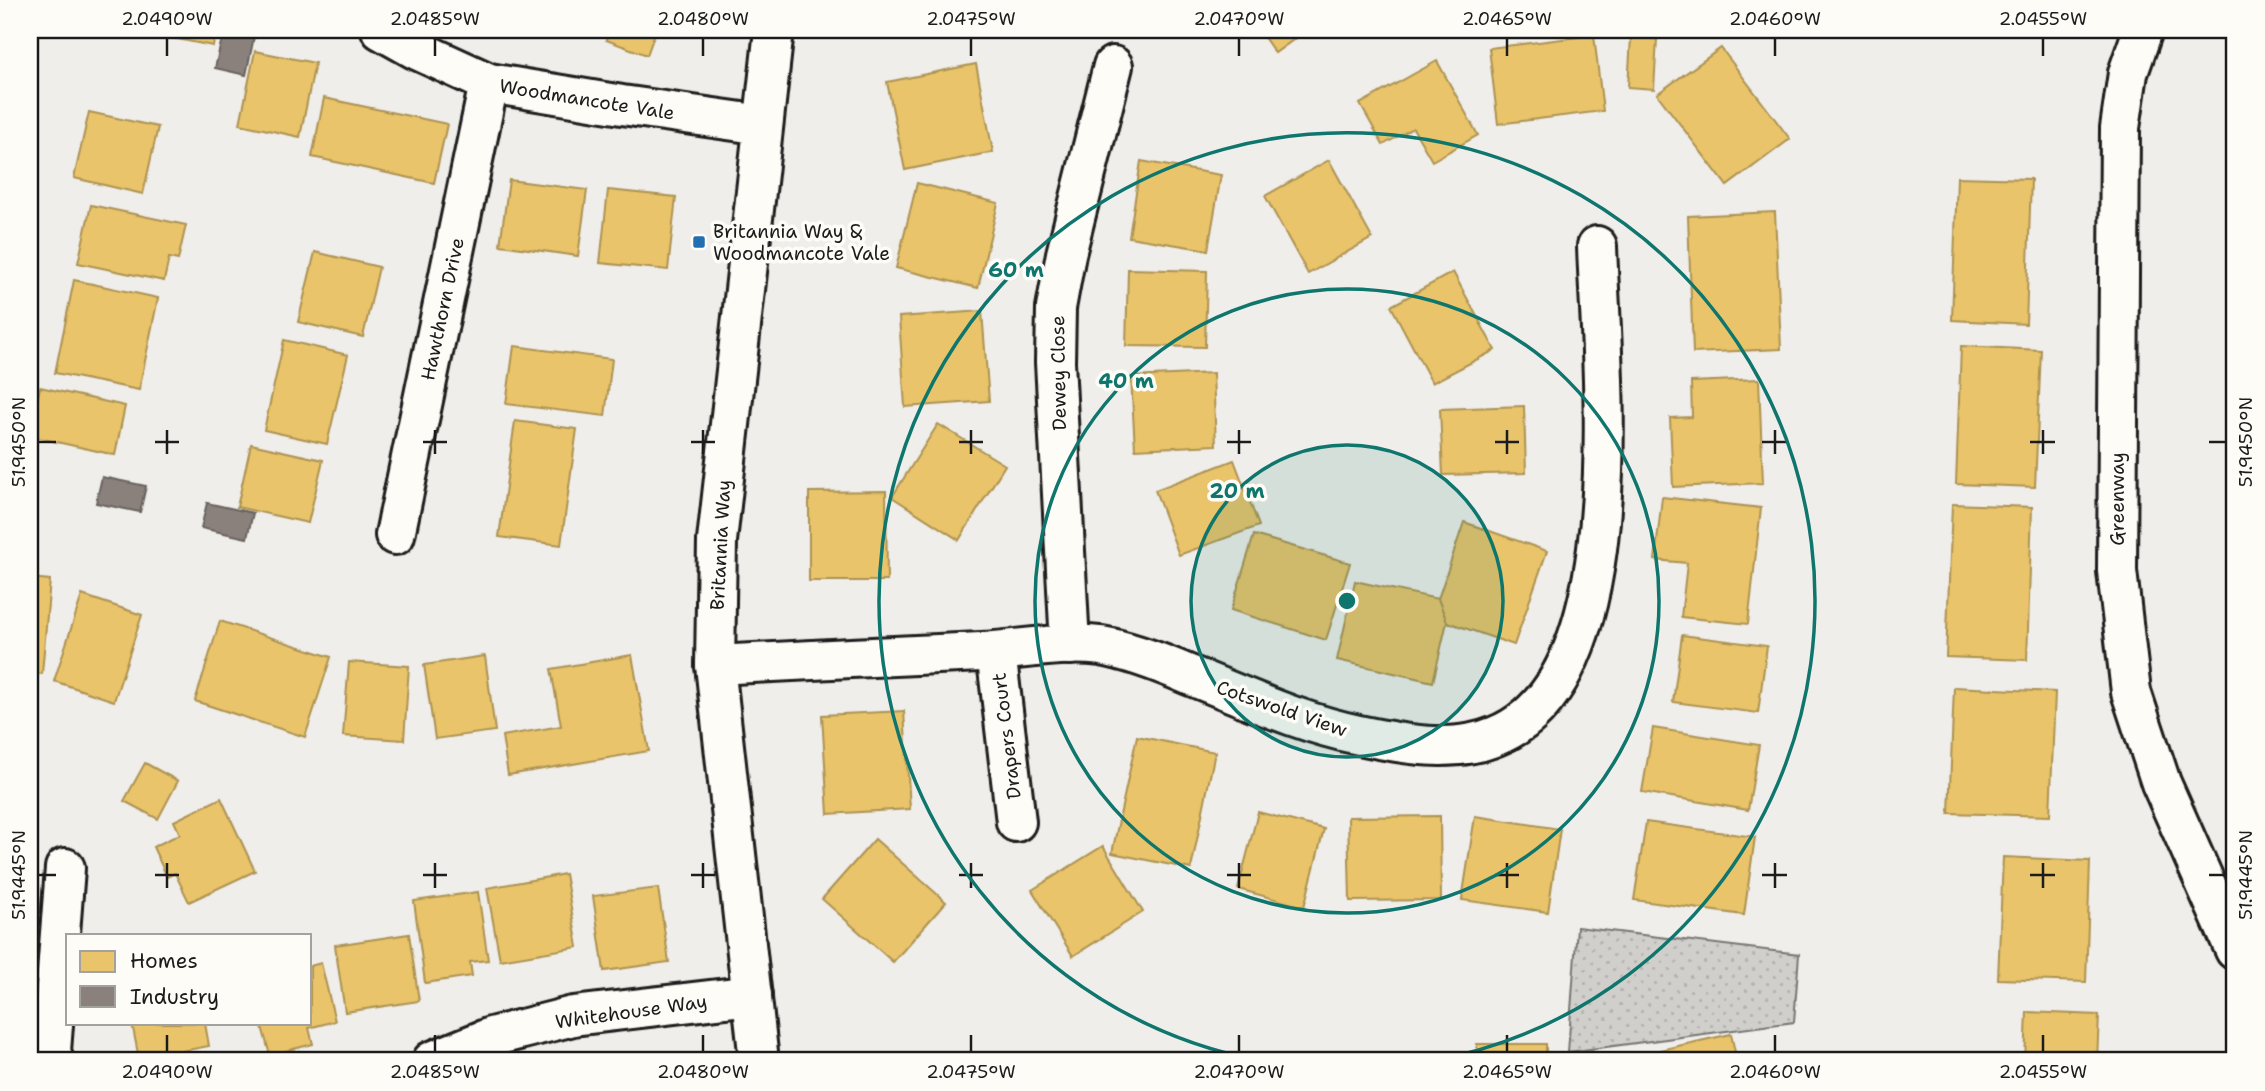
<svg xmlns="http://www.w3.org/2000/svg" width="2265" height="1091" font-family="'Shantell Sans',sans-serif">
	<style>
		.grass { fill: url(#grass-dots); stroke: #767674; stroke-width: 2 }
		.homes { fill: #e9c46a; stroke: #ac9253; stroke-width: 2 }
		.industry { fill: #8a817c; stroke: #69635f; stroke-width: 2 }
		.lines { fill: none; stroke-linecap: round; stroke-linejoin: round }
		.street-casing { stroke: #1c1c1c; stroke-width: 44 }
		.street { stroke: #fdfcf7; stroke-width: 38 }
		.ticks { fill: none; stroke: #1c1c1c; stroke-width: 2.5 }
		.ring { fill: none; stroke: #0f766e; stroke-width: 3.5 }
		.poi-dot { fill: #1f6fb2; stroke: #fdfcf7; stroke-width: 2.5 }
		.labels { text-anchor: middle; stroke-width: 7; stroke-linejoin: round; paint-order: stroke }
		.street-label { font-size: 19px; fill: #1c1c1c; stroke: #fdfcf7 }
		.poi-label { font-size: 19px; fill: #1c1c1c; stroke: #fdfcf7; text-anchor: start }
		.centre { fill: #0f766e; stroke: #fdfcf7; stroke-width: 3.5 }
		.ring-label { font-size: 21px; text-anchor: middle; font-weight: bold; fill: #0f766e; stroke: #fdfcf7; stroke-width: 7; stroke-linejoin: round; paint-order: stroke }
		.neatline { fill: none; stroke: #1c1c1c; stroke-width: 2.5 }
		.ticks-label { font-size: 18px; text-anchor: middle; fill: #1c1c1c }
	</style>
	<defs>
		<pattern id="grass-dots" width="8" height="8" patternUnits="userSpaceOnUse" patternTransform="scale(1.75)"><rect width="8" height="8" fill="#d0cfcc"/><path d="M2 2h.1M6 6h.1" fill="none" stroke="#b2b1af" stroke-width="1.8" stroke-linecap="round"/></pattern>
	</defs>
	<rect width="100%" height="100%" fill="#f0eeea"/>
	<filter id="ink" filterUnits="userSpaceOnUse"><feTurbulence type="fractalNoise" baseFrequency=".0143" numOctaves="2"/><feDisplacementMap in="SourceGraphic" scale="14" xChannelSelector="R" yChannelSelector="G"/><feConvolveMatrix kernelMatrix="1 2 1 2 8 2 1 2 1" color-interpolation-filters="sRGB"/></filter>
	<g filter="url(#ink)">
		<polygon class="grass" points="1577,927 1799,954 1794,1022 1568,1052"/>
		<g class="homes">
			<polygon points="163,30 217,30 213,46 162,36"/>
			<polygon points="609,30 656,30 647,55 606,40"/>
			<polygon points="1259,30 1307,30 1275,53"/>
			<polygon points="2231,30 2235,30 2235,147"/>
			<polygon points="1594,35 1603,111 1498,124 1489,48"/>
			<polygon points="1631,37 1657,39 1654,89 1628,87"/>
			<polygon points="1721,48 1790,139 1727,186 1657,94"/>
			<polygon points="255,51 315,63 300,137 240,124"/>
			<polygon points="1437,61 1478,135 1432,161 1413,128 1383,145 1360,104"/>
			<polygon points="976,64 993,152 905,170 887,82"/>
			<polygon points="324,98 447,124 434,183 312,157"/>
			<polygon points="89,112 158,127 143,194 74,178"/>
			<polygon points="1329,160 1372,238 1308,274 1265,196"/>
			<polygon points="1141,161 1221,175 1208,250 1129,237"/>
			<polygon points="1957,177 2031,179 2026,324 1952,320"/>
			<polygon points="509,180 587,190 578,256 500,245"/>
			<polygon points="917,183 998,203 978,288 896,268"/>
			<polygon points="608,190 676,197 668,270 600,263"/>
			<polygon points="91,205 186,225 178,260 169,258 164,281 78,263"/>
			<polygon points="1775,212 1781,349 1693,353 1688,216"/>
			<polygon points="315,252 379,267 363,337 298,322"/>
			<polygon points="1128,269 1207,271 1205,347 1126,346"/>
			<polygon points="1453,272 1495,350 1432,383 1391,306"/>
			<polygon points="74,280 158,298 139,390 55,373"/>
			<polygon points="982,311 989,401 905,407 899,317"/>
			<polygon points="284,340 348,355 327,444 264,430"/>
			<polygon points="514,346 612,359 605,416 506,404"/>
			<polygon points="1961,346 2041,350 2035,487 1956,484"/>
			<polygon points="1213,373 1216,445 1135,449 1131,377"/>
			<polygon points="1759,379 1763,483 1673,487 1670,418 1692,417 1691,382"/>
			<polygon points="40,387 125,406 115,455 30,436"/>
			<polygon points="1524,406 1526,473 1443,475 1440,409"/>
			<polygon points="515,421 577,429 561,545 499,537"/>
			<polygon points="938,424 1005,465 959,540 892,497"/>
			<polygon points="251,444 323,460 308,523 237,507"/>
			<polygon points="1234,460 1259,526 1179,555 1155,490"/>
			<polygon points="886,491 887,581 809,581 809,492"/>
			<polygon points="1662,497 1761,508 1748,624 1681,617 1687,563 1655,560"/>
			<polygon points="1952,504 2032,507 2027,660 1946,657"/>
			<polygon points="1464,522 1547,551 1514,645 1447,622 1438,599"/>
			<polygon points="1254,535 1350,563 1326,640 1231,610"/>
			<polygon points="30,578 50,580 42,674 30,673"/>
			<polygon points="1355,581 1438,599 1447,622 1433,682 1337,660"/>
			<polygon points="82,595 142,615 114,701 54,681"/>
			<polygon points="220,621 331,657 305,737 195,701"/>
			<polygon points="1682,635 1767,646 1758,713 1673,702"/>
			<polygon points="632,655 649,751 508,775 502,736 561,726 551,669"/>
			<polygon points="485,656 495,731 435,739 424,665"/>
			<polygon points="349,662 409,666 404,740 343,736"/>
			<polygon points="1954,687 2055,692 2050,816 1949,813"/>
			<polygon points="904,711 910,809 828,814 822,715"/>
			<polygon points="1653,728 1759,745 1748,810 1642,792"/>
			<polygon points="1137,736 1215,752 1191,869 1112,853"/>
			<polygon points="145,763 178,781 158,819 124,801"/>
			<polygon points="221,798 255,871 189,902 175,873 167,877 153,847 180,834 174,821"/>
			<polygon points="1258,812 1324,829 1304,907 1238,889"/>
			<polygon points="1440,816 1441,900 1350,901 1348,817"/>
			<polygon points="1475,816 1560,829 1548,912 1462,900"/>
			<polygon points="1646,822 1755,837 1744,915 1634,900"/>
			<polygon points="875,839 946,902 893,962 822,899"/>
			<polygon points="1103,846 1143,912 1073,956 1032,890"/>
			<polygon points="2003,857 2090,861 2086,982 1998,979"/>
			<polygon points="565,874 578,947 500,960 487,888"/>
			<polygon points="658,888 669,962 604,971 593,896"/>
			<polygon points="478,892 488,960 470,962 472,976 425,983 414,901"/>
			<polygon points="409,934 419,1001 345,1012 335,945"/>
			<polygon points="321,963 335,1021 309,1028 313,1044 270,1055 261,1023 310,1023 310,966"/>
			<polygon points="2027,1012 2099,1015 2097,1061 2025,1061"/>
			<polygon points="132,1023 205,1023 209,1046 139,1059"/>
			<polygon points="1731,1034 1737,1061 1662,1061 1660,1050"/>
			<rect x="1477" y="1044" width="69" height="17"/>
			<polygon points="1059,1055 1060,1061 1011,1061"/>
			<rect x="1379" y="1057" width="65" height="4"/>
		</g>
		<g class="industry">
			<polygon points="224,30 255,32 246,75 215,68"/>
			<polygon points="102,477 146,486 140,512 96,503"/>
			<polygon points="207,503 253,513 247,538 201,528"/>
		</g>
		<g class="lines">
			<defs>
				<g id="street">
					<polyline points="381,30 415,49 489,83 622,105 763,125"/>
					<polyline points="2143,30 2128,73 2120,128 2117,571 2131,692 2161,783 2235,950"/>
					<polyline points="395,535 489,83"/>
					<polyline points="1070,645 1055,362 1056,308 1066,254 1113,66"/>
					<polyline points="996,651 1016,822"/>
					<path d="M715,665c89,-5 177,-9 266,-13 39,-2 80,-11 120,-6 30,5 60,17 88,29 56,22 111,48 170,60 43,9 95,19 137,1 140,-56 105,-369 101,-490"/>
					<polyline points="54,1061 51,1051 65,868"/>
					<polyline points="432,1061 491,1037 573,1016 752,995"/>
					<polyline points="759,1061 715,665 717,541 774,30"/>
				</g>
			</defs>
			<use href="#street" class="street-casing"/>
			<use href="#street" class="street"/>
		</g>
	</g>
	<path class="ticks" d="M167,38v18M435,38v18M703,38v18M971,38v18M1239,38v18M1507,38v18M1775,38v18M2043,38v18M167,430v24M435,430v24M703,430v24M971,430v24M1239,430v24M1507,430v24M1775,430v24M2043,430v24M38,442h18M155,442h24M423,442h24M691,442h24M959,442h24M1227,442h24M1495,442h24M1762,442h25M2030,442h25M2209,442h17M167,863v25M435,863v25M703,863v25M971,863v25M1239,863v25M1507,863v25M1775,863v25M2043,863v25M38,875h18M155,875h24M423,875h24M691,875h24M959,875h24M1227,875h24M1495,875h24M1762,875h25M2030,875h25M2209,875h17M167,1035v17M435,1035v17M703,1035v17M971,1035v17M1239,1035v17M1507,1035v17M1775,1035v17M2043,1035v17"/>
	<circle cx="1347" cy="601" r="156" fill="#0f766e" fill-opacity=".12"/>
	<g class="ring">
		<circle cx="1347" cy="601" r="156"/>
		<circle cx="1347" cy="601" r="312"/>
		<path d="M1262 1061A468 468 0 1 1 1432 1061"/>
	</g>
	<rect class="poi-dot" x="692" y="235" width="14" height="14" rx="3.5"/>
	<g class="labels">
		<g class="street-label">
			<text transform="translate(587 99) rotate(9)" y="7">Woodmancote Vale</text>
			<text transform="translate(442 309) rotate(-78)" y="7">Hawthorn Drive</text>
			<text transform="translate(1058 373) rotate(-91)" y="7">Dewey Close</text>
			<text transform="translate(2117 499) rotate(-90)" y="7">Greenway</text>
			<text transform="translate(720 545) rotate(-87)" y="7">Britannia Way</text>
			<text transform="translate(1282 708) rotate(19)" y="7">Cotswold View</text>
			<text transform="translate(1006 736) rotate(-97)" y="7">Drapers Court</text>
			<text transform="translate(631 1011) rotate(-8)" y="7">Whitehouse Way</text>
		</g>
		<g class="poi-label">
			<text x="713" y="238">Britannia Way &amp;<tspan x="713" dy="22">Woodmancote Vale</tspan></text>
		</g>
	</g>
	<circle cx="1347" cy="601" r="10" class="centre"/>
	<g class="ring-label">
		<text x="1016" y="277">60 m</text>
		<text x="1126" y="388">40 m</text>
		<text x="1237" y="498">20 m</text>
	</g>
	<rect width="2265" height="1091" fill="none" stroke="#fdfcf7" stroke-width="77"/>
	<rect x="66" y="934" width="245" height="91" fill="#fdfcf7" stroke="#a3a29f" stroke-width="2"/>
	<rect x="80" y="951" width="35" height="21" fill="#e9c46a" stroke="#a3a29f" stroke-width="2"/>
	<text x="130" y="968" font-size="21" fill="#1c1c1c">Homes</text>
	<rect x="80" y="986" width="35" height="21" fill="#8a817c" stroke="#a3a29f" stroke-width="2"/>
	<text x="130" y="1004" font-size="21" fill="#1c1c1c">Industry</text>
	<rect x="38" y="38" width="2188" height="1014" class="neatline"/>
	<g class="ticks-label">
		<text x="167" y="25">2.0490°W</text>
		<text x="435" y="25">2.0485°W</text>
		<text x="703" y="25">2.0480°W</text>
		<text x="971" y="25">2.0475°W</text>
		<text x="1239" y="25">2.0470°W</text>
		<text x="1507" y="25">2.0465°W</text>
		<text x="1775" y="25">2.0460°W</text>
		<text x="2043" y="25">2.0455°W</text>
		<text transform="translate(19 442) rotate(-90)" y="6">51.9450°N</text>
		<text transform="translate(2246 442) rotate(-90)" y="6">51.9450°N</text>
		<text transform="translate(19 875) rotate(-90)" y="6">51.9445°N</text>
		<text transform="translate(2246 875) rotate(-90)" y="6">51.9445°N</text>
		<text x="167" y="1078">2.0490°W</text>
		<text x="435" y="1078">2.0485°W</text>
		<text x="703" y="1078">2.0480°W</text>
		<text x="971" y="1078">2.0475°W</text>
		<text x="1239" y="1078">2.0470°W</text>
		<text x="1507" y="1078">2.0465°W</text>
		<text x="1775" y="1078">2.0460°W</text>
		<text x="2043" y="1078">2.0455°W</text>
	</g>
</svg>
